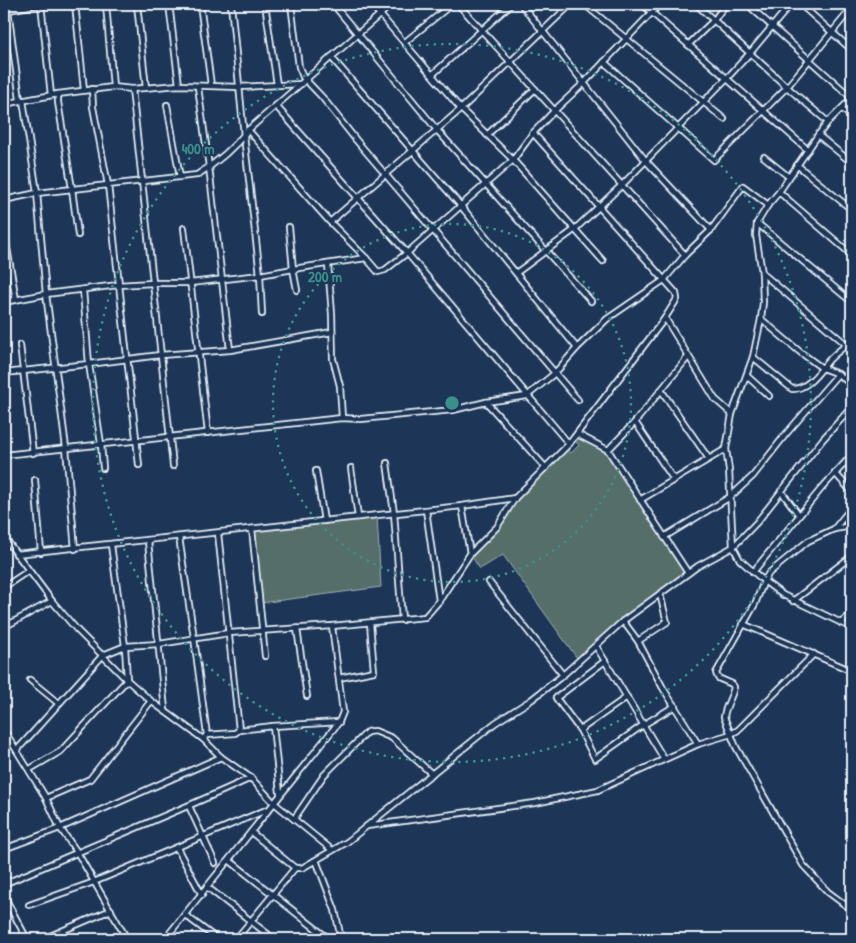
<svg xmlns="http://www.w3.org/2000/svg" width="856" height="943" font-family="'Patrick Hand',sans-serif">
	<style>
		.green { fill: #576e6b; stroke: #a0b0b2 }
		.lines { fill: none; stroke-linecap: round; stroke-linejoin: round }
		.street-casing { stroke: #e8f1f8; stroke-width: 8 }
		.street { stroke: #1d3557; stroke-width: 4.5 }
		.ring { fill: none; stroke: #3a8f8a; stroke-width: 2.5; stroke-dasharray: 2.5 5 }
		.centre { fill: #3a8f8a; stroke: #1d3557; stroke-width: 2.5 }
		.ring-label { font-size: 15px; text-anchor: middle; font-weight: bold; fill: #3a8f8a; stroke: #1d3557; stroke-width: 4; stroke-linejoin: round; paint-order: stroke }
	</style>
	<rect width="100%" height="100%" fill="#1d3557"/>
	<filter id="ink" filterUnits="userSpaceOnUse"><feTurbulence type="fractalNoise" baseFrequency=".02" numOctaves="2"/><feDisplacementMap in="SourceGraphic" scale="10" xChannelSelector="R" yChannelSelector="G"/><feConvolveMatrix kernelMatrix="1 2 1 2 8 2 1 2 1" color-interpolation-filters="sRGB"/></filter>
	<g filter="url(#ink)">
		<g class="green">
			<polygon points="577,434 608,450 688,573 631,615 579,661 503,555 480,569 470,554 497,527 515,498 566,448 571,453 579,445 573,439"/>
			<polygon points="377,515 381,587 260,603 252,529"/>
		</g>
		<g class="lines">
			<defs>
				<g id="street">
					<polyline points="41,4 51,95"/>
					<polyline points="75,4 84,90"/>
					<polyline points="106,4 113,87"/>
					<polyline points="137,4 146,88"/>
					<polyline points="169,4 179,85"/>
					<polyline points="200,4 211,85"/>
					<polyline points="231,4 244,136 260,275 262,314"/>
					<polyline points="265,4 277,85"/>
					<polyline points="291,4 299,67 303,77 322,97 356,140 578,400"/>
					<polyline points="333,4 437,130 591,301"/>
					<polyline points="371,4 461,109 513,160 603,261"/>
					<polyline points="458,4 685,255"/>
					<polyline points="521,4 646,161 711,230"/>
					<polyline points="584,4 724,119"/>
					<polyline points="642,4 808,150"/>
					<polyline points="696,4 787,87 828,122"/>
					<polyline points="747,4 852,98"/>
					<polyline points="800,4 852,50"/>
					<polyline points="8,10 20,100"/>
					<polyline points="4,11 39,4"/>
					<polyline points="405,42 452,4"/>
					<polyline points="688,45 714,20 726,4"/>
					<polyline points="331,57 461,206 577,348"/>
					<polyline points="604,62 714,160 787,87 852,8"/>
					<polyline points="433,74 511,4"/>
					<polyline points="198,87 209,167 230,350"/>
					<polyline points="92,89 93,107 108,185 139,465"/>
					<polyline points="132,89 173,466"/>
					<polyline points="58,94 58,102 72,189 78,235"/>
					<polyline points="852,98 828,122 818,135 779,192 768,205 757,223 756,235 762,273 763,302 761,319 753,357 732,414 726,449 729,470 733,547 740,560 764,581 783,595 852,628"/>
					<polyline points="23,100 37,193 46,294 66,448 75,549"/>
					<polyline points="4,104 58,94 113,87 132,89 179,85 239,87 301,84"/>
					<polyline points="167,105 180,177"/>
					<polyline points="276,106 407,253 569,444"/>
					<polyline points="842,109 852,117"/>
					<polyline points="487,135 535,89"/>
					<polyline points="818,135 852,163"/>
					<polyline points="764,157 789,177"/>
					<polyline points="797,165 852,210"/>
					<polyline points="779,192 852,255"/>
					<path d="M4,200l33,-7 160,-18c19,-12 37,-27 51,-45l144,-126"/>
					<polyline points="847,205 852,197"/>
					<polyline points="4,215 7,248 16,300"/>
					<polyline points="330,222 461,109 571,4"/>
					<polyline points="757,223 847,298"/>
					<polyline points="289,227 293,269 297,290"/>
					<polyline points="184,228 208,433"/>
					<polyline points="366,258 378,272 385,270 407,253 513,160 533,133 555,110 584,83 660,4"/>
					<polyline points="328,264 332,314 333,359 340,386 342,418"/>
					<polyline points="516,273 574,230 622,185 727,78 750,53 791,4"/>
					<polyline points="762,273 847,345"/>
					<polyline points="83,290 89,364 101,444 103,468"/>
					<polyline points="4,302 46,294 118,285 153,283 190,283 260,275 293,269 366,258 330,222 248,130"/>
					<polyline points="665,318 715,399 732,414"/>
					<polyline points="761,319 800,352 822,368 838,374 852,385"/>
					<polyline points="20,345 33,453"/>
					<path d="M753,357l39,32c18,0 28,-20 39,-31 6,-6 14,-12 21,-17"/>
					<polyline points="4,373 89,364 160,355 230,350 332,332"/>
					<polyline points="747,376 769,396"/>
					<polyline points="661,390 709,459"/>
					<polyline points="486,402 546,468"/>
					<polyline points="635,422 674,480"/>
					<polyline points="577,434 608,450 635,422 688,357"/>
					<polyline points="608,450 688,573"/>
					<polyline points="4,455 342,418 361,419 453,410 486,402 527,396 555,373 577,348 607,319 664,280 685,255 711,230 743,186 768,205"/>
					<polyline points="387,463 394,513 402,620"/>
					<polyline points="351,468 358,517"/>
					<polyline points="316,471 324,521"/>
					<polyline points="835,473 852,492"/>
					<polyline points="35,480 41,552"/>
					<polyline points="781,491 799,515"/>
					<polyline points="640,500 726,449"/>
					<polyline points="462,506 470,554"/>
					<polyline points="426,510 439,601"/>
					<path d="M852,526l-18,3 -26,12 -39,32 -5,8 -9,23 -39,69 2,5 14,6 2,3c-2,11 -9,19 -10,30l12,30 67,118 25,27 24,18"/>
					<polyline points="252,529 265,656"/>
					<polyline points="834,529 852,507"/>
					<polyline points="4,537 52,601 77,630 127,680 151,701 203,739 221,757 251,778 273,802 332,850"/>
					<polyline points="179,537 194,638 207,735"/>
					<polyline points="664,537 730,497 753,476 786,434 838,374"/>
					<polyline points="148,541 165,710"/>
					<polyline points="16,554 462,506 515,498 569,444 665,318 677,299 676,293 533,133"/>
					<polyline points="753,572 821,489 852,455"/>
					<polyline points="489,582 563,675"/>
					<polyline points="4,587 28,571"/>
					<polyline points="793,601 852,556"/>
					<polyline points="623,621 638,641 663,688 698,744"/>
					<polyline points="841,623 852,613"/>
					<polyline points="743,624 852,671"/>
					<polyline points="4,627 52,601"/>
					<polyline points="297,629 307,696"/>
					<polyline points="638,641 667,622 660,594"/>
					<polyline points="4,642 6,665 4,677"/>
					<polyline points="596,646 664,759"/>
					<polyline points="339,678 374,671 370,623"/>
					<polyline points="30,680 58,703"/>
					<polyline points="627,697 580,730 595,759 643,725 675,706"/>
					<polyline points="273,726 280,793"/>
					<polyline points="4,730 46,798 60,828 77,852 127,939"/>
					<polyline points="239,730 273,726 339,722"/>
					<polyline points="580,730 556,698 605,661"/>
					<polyline points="203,739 207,735 235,733 239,730 218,533"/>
					<polyline points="17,750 103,655 125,646 159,644 229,633 332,626 425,617 439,601 470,554 497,527 515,498"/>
					<polyline points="30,769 61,751 127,680 125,646 111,545"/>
					<polyline points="46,798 90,779 151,701"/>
					<polyline points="189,806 215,863"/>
					<polyline points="294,819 324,775 367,732 375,731 392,738 432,774"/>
					<polyline points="367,826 535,803 598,790 698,744 731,734 738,730 814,654"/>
					<polyline points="251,832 295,868"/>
					<polyline points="177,848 202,895"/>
					<polyline points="4,849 60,828 221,757"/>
					<polyline points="229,860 329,939"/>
					<polyline points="316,860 335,910 341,939"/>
					<path d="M4,884c82,-36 166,-69 247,-106"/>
					<polyline points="207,887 274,939"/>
					<polyline points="4,896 27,939"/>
					<polyline points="29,905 94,882 266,810"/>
					<polyline points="185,915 217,939"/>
					<polyline points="43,939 111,910"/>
					<polyline points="165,939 339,722 343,712 332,626"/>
					<polyline points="236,939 295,868 302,868 347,842 495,723 531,700 563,675 623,621 698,566 733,547 757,522 823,439 852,407"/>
				</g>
			</defs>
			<use href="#street" class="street-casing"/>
			<use href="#street" class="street"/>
		</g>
	</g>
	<g class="ring">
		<circle cx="452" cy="403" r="179"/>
		<circle cx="452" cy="403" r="359"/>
	</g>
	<circle cx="452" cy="403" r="8" class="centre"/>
	<g class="ring-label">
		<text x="198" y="154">400 m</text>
		<text x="325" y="282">200 m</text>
	</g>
	<rect width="856" height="943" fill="none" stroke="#1d3557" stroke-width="20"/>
	<rect x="10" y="10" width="836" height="923" fill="none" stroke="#e8f1f8" stroke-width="2" filter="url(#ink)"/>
</svg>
